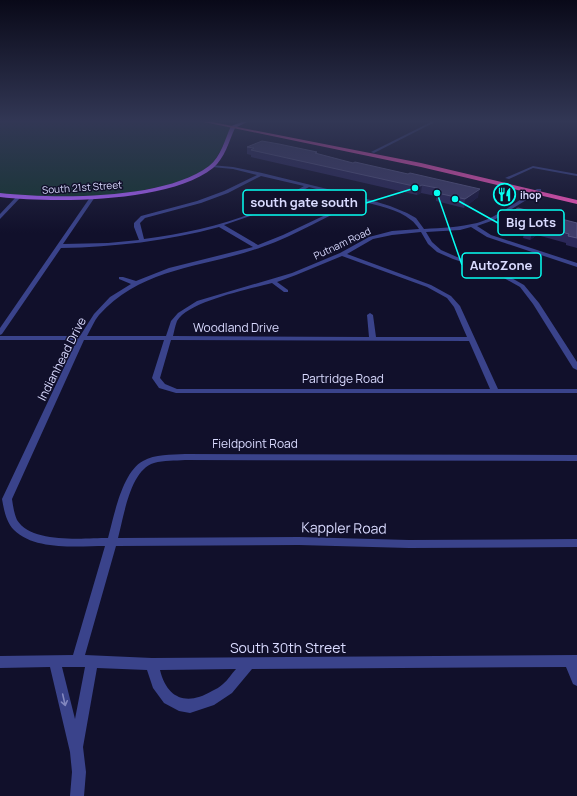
<svg xmlns="http://www.w3.org/2000/svg" width="577" height="796" font-family="Manrope,sans-serif">
	<style>
		.green { fill: #13352f }
		.lines { fill: none; stroke-linecap: round; stroke-linejoin: round }
		.minor { fill: #3a438b; fill-rule: evenodd }
		.major { fill: #ac61ff; fill-rule: evenodd }
		.highway { fill: #ff55c0; fill-rule: evenodd }
		.wall { fill: #2b2859 }
		.shaded-wall { fill: #19173f }
		.building { fill: #3e3c6a; stroke: #565582 }
		.oneway { stroke: #8287bf }
		.labels { text-anchor: middle; stroke-width: 3; stroke-linejoin: round; paint-order: stroke }
		.far-street-label { font-size: 10px; fill: #dadbff; stroke: #11102b }
		.far-poi-label { font-size: 10px; font-weight: bold; fill: #dadbff; stroke: #11102b; text-anchor: start }
		.street-label { font-size: 12px; fill: #dadbff; stroke: #11102b }
		.near-street-label { font-size: 14px; fill: #dadbff; stroke: #11102b }
		.leader { fill: none; stroke: #06fff2; stroke-width: 1.5 }
		.callout-dot { fill: #06fff2; stroke: #11102b; stroke-width: 1.5 }
		.callout { fill: #11102b; stroke: #06fff2; stroke-width: 1.5 }
		.callout-label { font-size: 13px; text-anchor: middle; font-weight: bold; fill: #dadbff }
	</style>
	<rect width="100%" height="100%" fill="#11102b"/>
	<polygon class="green" points="0,122 206,122 233,127 212,166 185,180 168,185 125,194 53,199 0,195"/>
	<g class="lines">
		<g class="minor">
			<polygon points="431,122 435,122 374,153 371,152"/>
			<path d="M211,165l22,2 29,6 102,25 26,8 17,7 9,5 8,11c18,-1 36,-2 53,-6 19,-5 43,-24 60,-34h4v2l-47,29 -17,6 14,9 86,28v4l-90,-30 -16,-10 -11,3 -34,2 6,10 9,8 16,7 42,14 25,14 15,18 38,59v8l-4,-2 -40,-64 -13,-17 -25,-14 -42,-14 -16,-7 -9,-8 -7,-12 -29,3 -19,4 -26,15 84,31 20,11 9,10 38,83h79v4h-401l-17,-5 -7,-10 12,-38h-80l-72,159c1,7 2,14 5,21 15,24 66,18 91,18 6,-22 14,-66 35,-77 12,-7 28,-6 42,-7l392,1v6l-392,-1c-10,1 -21,0 -31,3 -24,7 -30,53 -36,75l181,-1 110,3 168,-1v8l-168,1 -110,-3 -183,1 -31,109 67,3 425,-3v31l-4,-2 -7,-17 -314,2 -20,24 -18,12 -24,8 -11,-2 -15,-8 -11,-15 -6,-18 -50,-2 -14,79 3,25 -2,24h-14l2,-24 -2,-20 -20,-85 -50,1v-12l73,-1 32,-109c-26,0 -70,5 -91,-16 -8,-8 -10,-20 -12,-31l75,-159h-77v-4h80l14,-22 16,-17 21,-13 -12,-5v-2h4l13,4 33,-13 84,-21 -34,-20c-52,14 -104,20 -158,21l-59,86 -2,1v-7l91,-132 4,1 -32,47 45,-1 31,-3 -5,-13v-4l7,-7 56,-15 27,-10 33,-16 -24,-6 -21,-2h-1zM261,176l43,10c-16,9 -32,19 -49,26 -35,14 -74,22 -111,27l-4,-16 5,-5 56,-15 27,-10zM309,187l48,13 -74,35 -25,10 -34,-20 41,-14zM361,201c17,5 37,8 50,19 3,2 6,6 8,9l-27,2 -23,6 -29,16 -48,20 -95,28 -19,12 -7,8 -5,15h-79c4,-7 7,-15 12,-21 44,-49 106,-47 163,-68 35,-12 66,-32 99,-46zM342,256l85,31 20,11 7,9 13,30h-91l-3,-22 -3,-2 -3,2 2,22 -196,-1c1,-4 2,-10 4,-15 12,-20 73,-32 95,-38l12,9h4v-2l-11,-8 19,-7zM171,340l298,1 21,48h-313l-12,-5 -5,-6zM62,667h23l-10,52zM236,669c-5,5 -8,11 -13,15 -3,3 -7,5 -11,7 -25,15 -45,8 -52,-21z"/>
			<polygon points="533,166 577,174 577,176 533,168 509,179 505,178"/>
			<polygon points="16,197 20,198 0,219 0,214"/>
		</g>
		<path class="major" d="M242,122h5l-12,6c-6,13 -10,30 -22,40 -44,35 -159,35 -213,29v-4c55,6 164,7 209,-27 12,-9 16,-27 22,-40z"/>
		<polygon class="highway" points="204,122 212,122 421,163 577,200 577,204 421,167"/>
	</g>
	<g class="wall">
		<polygon points="247,147 317,152 317,154 478,197 464,208 436,201 436,196 421,193 417,195 251,157 251,155 247,154"/>
		<polygon points="512,190 511,194 504,198 496,195 497,191"/>
		<polygon points="501,218 577,223 577,248 566,245 566,243 537,235 530,240 523,238 524,234 499,227"/>
	</g>
	<g class="shaded-wall">
		<polygon points="422,185 421,193 417,195 418,187"/>
		<polygon points="480,189 478,197 464,208 465,199"/>
		<polygon points="512,190 511,194 504,198 505,194"/>
		<polygon points="539,226 537,235 530,240 533,231"/>
	</g>
	<g class="building">
		<polygon points="262,141 279,144 317,152 315,153 353,163 355,162 408,174 410,173 480,189 465,199 437,193 441,190 437,188 422,185 418,187 251,150 254,148 247,147"/>
		<polygon points="503,187 512,190 505,194 497,191"/>
		<polygon points="518,208 577,223 577,238 568,236 569,234 539,226 533,231 525,229 529,226 501,218"/>
	</g>
	<defs><path id="oneway-shaft" d="M-6 0H5M1.5-3L5.5 0L1.5 3" fill="none" stroke-width="1.6" stroke-linecap="round" stroke-linejoin="round"/></defs>
	<use class="oneway" href="#oneway-shaft" transform="translate(64 700) rotate(77)"/>
	<linearGradient id="sky" x2="0" y2="1"><stop stop-color="#090918"/><stop offset="0.52" stop-color="#323755"/><stop offset="1" stop-color="#323755" stop-opacity="0"/></linearGradient>
	<rect width="577" height="233" fill="url(#sky)"/>
	<defs>
		<symbol id="restaurant-ring" viewBox="-11 -11 22 22"><circle r="9.5" fill="#11102b" stroke="#06fff2" stroke-width="1.5"/><path d="M-5-6h1v4h1v-4h1v4h1v-4h1v5L-1.5 .5V6h-2V.5L-5-1ZM5-6V6H3V1.5H1.5Q1.5-4 5-6Z" fill="#06fff2"/></symbol>
	</defs>
	<g fill-rule="evenodd">
		<use href="#restaurant-ring" x="492" y="182" width="25" height="25"/>
	</g>
	<g class="labels">
		<g class="far-street-label">
			<text transform="translate(82 187) rotate(-4)" y="4">South 21st Street</text>
			<text transform="translate(342 243) rotate(-25)" y="4">Putnam Road</text>
		</g>
		<g class="far-poi-label">
			<text x="520" y="199">ihop</text>
		</g>
		<g class="street-label">
			<text x="236" y="332">Woodland Drive</text>
			<text transform="translate(62 359) rotate(-63)" y="4">Indianhead Drive</text>
			<text x="343" y="383">Partridge Road</text>
			<text x="255" y="448">Fieldpoint Road</text>
		</g>
		<g class="near-street-label">
			<text transform="translate(344 528) rotate(1)" y="5">Kappler Road</text>
			<text x="288" y="653">South 30th Street</text>
		</g>
	</g>
	<path class="leader" d="M415 188L366 203M455 199L498 223M437 193L462 265"/>
	<g class="callout-dot">
		<circle cx="415" cy="188" r="4"/>
		<circle cx="455" cy="199" r="4"/>
		<circle cx="437" cy="193" r="4"/>
	</g>
	<g class="callout">
		<rect x="243" y="190" width="123" height="25" rx="4"/>
		<rect x="498" y="210" width="66" height="25" rx="4"/>
		<rect x="462" y="253" width="79" height="25" rx="4"/>
	</g>
	<g class="callout-label">
		<text x="304" y="207">south gate south</text>
		<text x="531" y="227">Big Lots</text>
		<text x="501" y="270">AutoZone</text>
	</g>
</svg>
